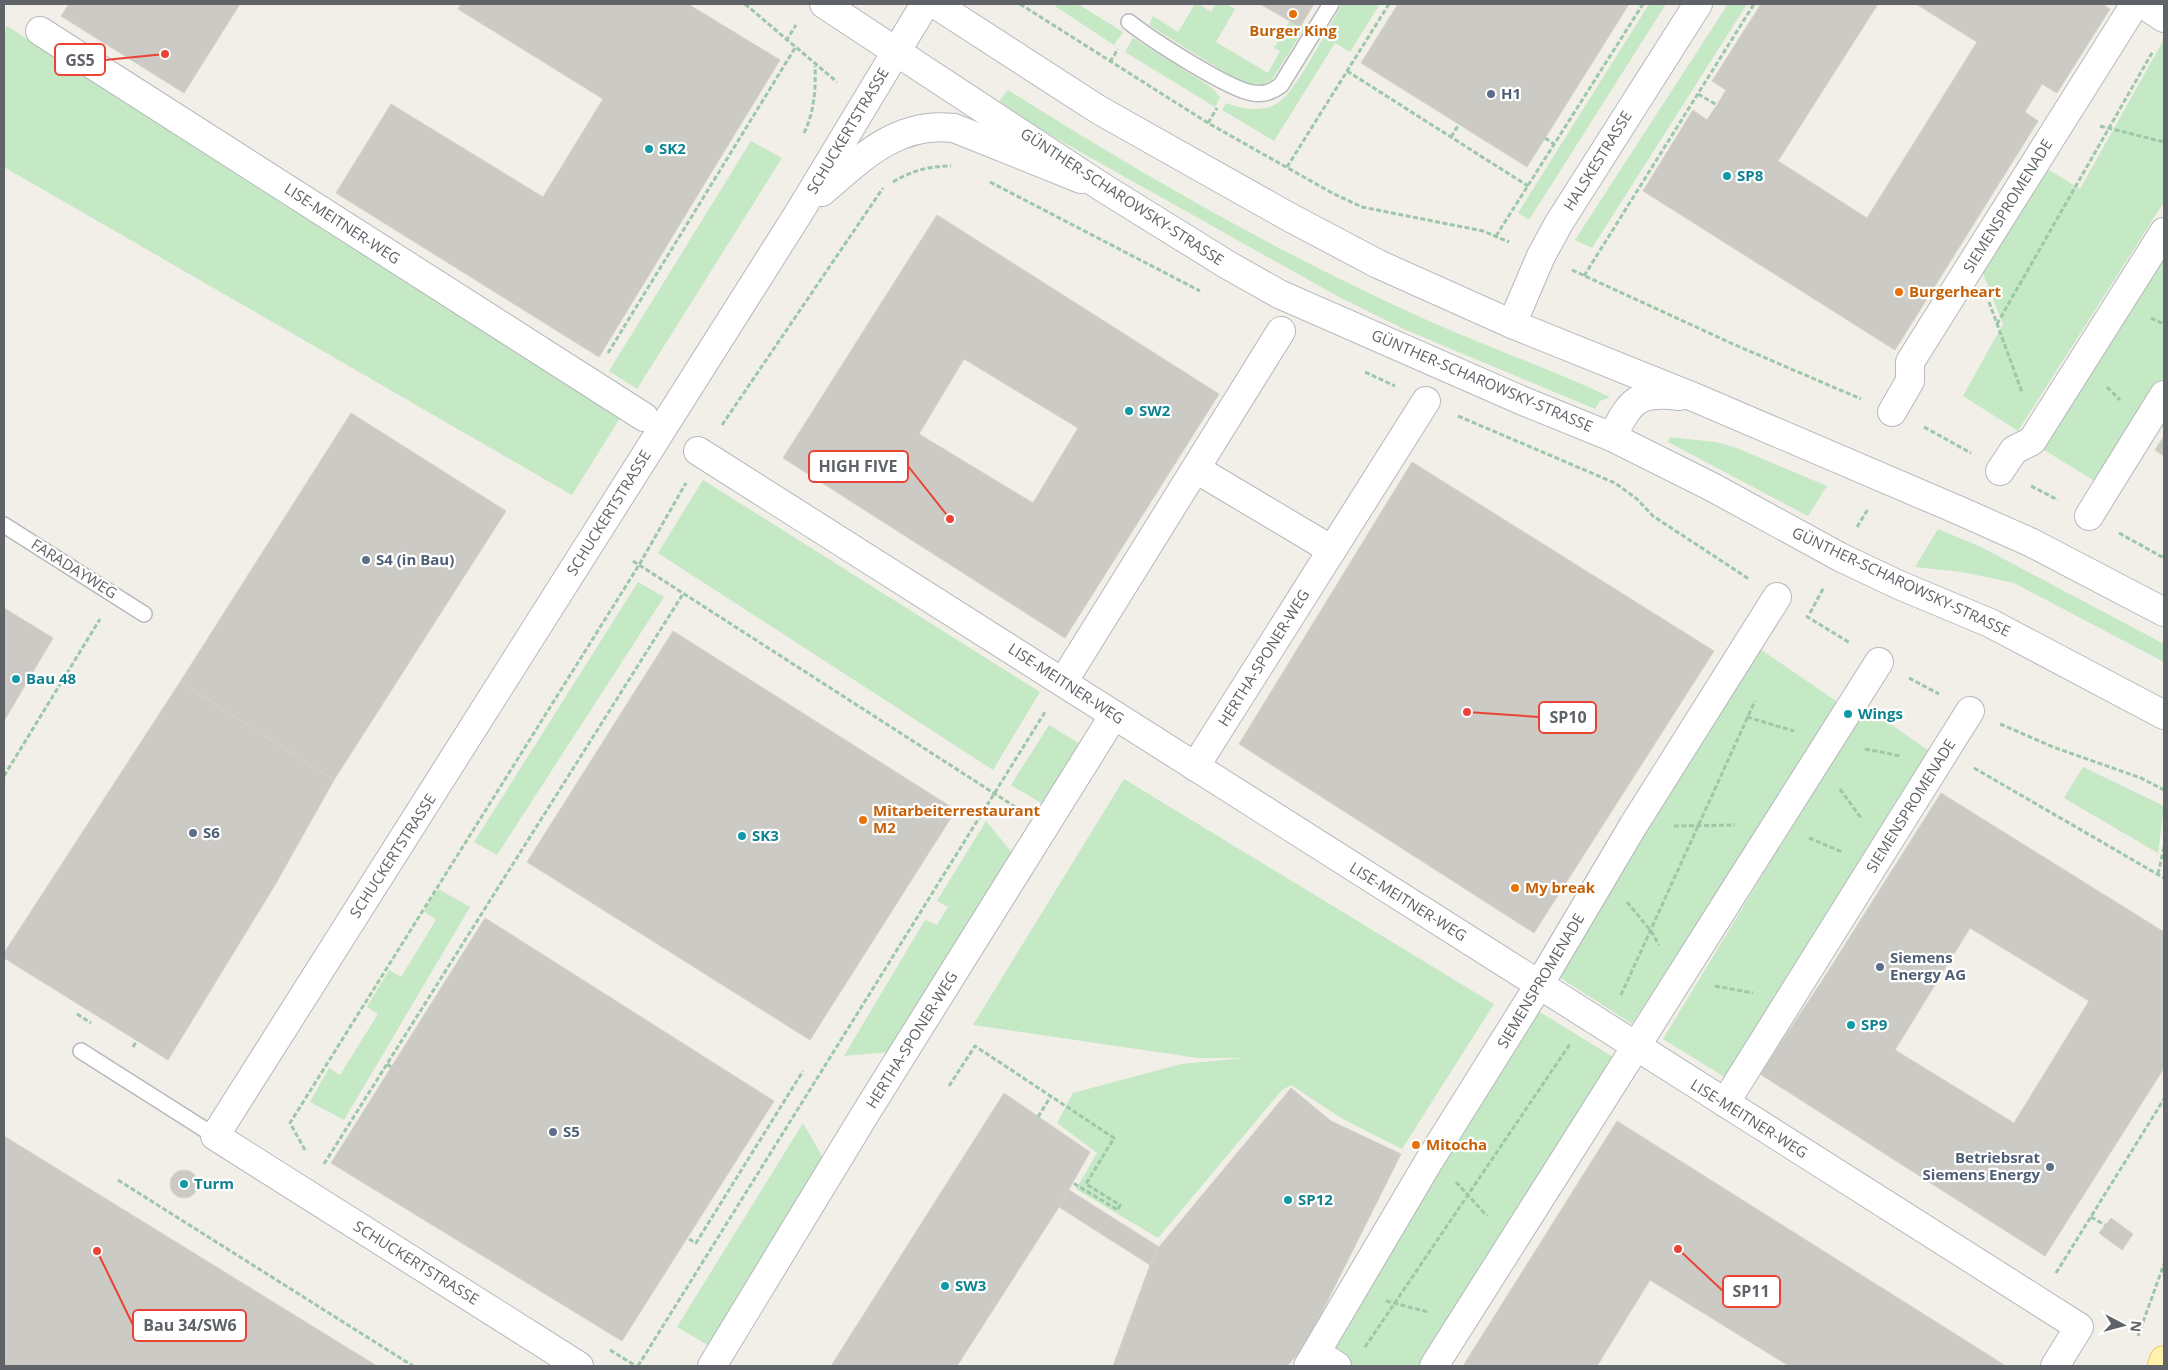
<svg xmlns="http://www.w3.org/2000/svg" width="2168" height="1370" font-family="'Open Sans',sans-serif">
	<style>
		.green { fill: #c5e8c5 }
		.building { fill: #cccac5; stroke: #d6d1c6; fill-rule: evenodd }
		.lines { fill: none; stroke-linecap: round; stroke-linejoin: round }
		.lane-casing { stroke: #b5b8bc; stroke-width: 18 }
		.street-casing { stroke: #b5b8bc; stroke-width: 30 }
		.secondary-casing { stroke: #b6babf; stroke-width: 30 }
		.primary-casing { stroke: #f2c960; stroke-width: 30 }
		.path { stroke: #9cc7a9; stroke-width: 3; stroke-dasharray: 5 2.5; stroke-linecap: butt }
		.lane { stroke: #fff; stroke-width: 15 }
		.street { stroke: #fff; stroke-width: 28 }
		.secondary { stroke: #fff; stroke-width: 28 }
		.primary { stroke: #fff2af; stroke-width: 28 }
		.food-dot { fill: #e8710a; stroke: #fff; stroke-width: 2 }
		.service-dot { fill: #5c6f8a; stroke: #fff; stroke-width: 2 }
		.culture-dot { fill: #0f9aa8; stroke: #fff; stroke-width: 2 }
		.labels { text-anchor: middle; stroke-width: 4.5; stroke-linejoin: round; paint-order: stroke }
		.food-label { font-size: 15px; font-weight: bold; fill: #c56008; stroke: #fff; text-anchor: start }
		.service-label { font-size: 15px; font-weight: bold; fill: #4e5e75; stroke: #fff; text-anchor: start }
		.street-label { font-size: 15px; fill: #5f6368; stroke: #fff }
		.culture-label { font-size: 15px; font-weight: bold; fill: #0d838f; stroke: #fff; text-anchor: start }
		.leader { fill: none; stroke: #ea4335; stroke-width: 2 }
		.callout-dot { fill: #ea4335; stroke: #fff; stroke-width: 2 }
		.callout { fill: #fff; stroke: #ea4335; stroke-width: 2 }
		.callout-label { font-size: 16px; text-anchor: middle; font-weight: bold; fill: #5f6368 }
	</style>
	<rect width="100%" height="100%" fill="#f1efe8"/>
	<g class="green">
		<polygon points="1056,4 1078,4 1123,32 1114,45 1055,6"/>
		<path d="M1195,4h4l12,8 5,-8h10l9,5 -19,33 52,31 12,-22 -6,-3 16,-27 9,6 2,-3 4,3 -33,53c-12,8 -22,5 -35,0l-88,-55 4,-9 25,16z"/>
		<path d="M1342,4h38l-30,48 -15,-9 -61,98 -52,-31 4,-7c16,6 36,10 52,0 18,-11 52,-78 64,-99z"/>
		<polygon points="1649,4 1666,4 1529,220 1518,213"/>
		<polygon points="1728,4 1747,4 1592,248 1575,240"/>
		<polygon points="7,26 620,418 572,495 4,167 4,31"/>
		<polygon points="1133,38 1211,87 1220,97 1215,107 1125,52"/>
		<polygon points="2164,39 2164,202 2018,431 1963,396 2003,324 1980,266 2044,167 2080,189"/>
		<path d="M1008,90c135,85 275,166 421,231 60,27 122,48 181,76l-10,4 -5,8 -189,-79 -67,-33 -296,-166 -44,-30z"/>
		<polygon points="751,141 782,158 637,389 609,371"/>
		<polygon points="2164,249 2164,382 2101,485 2041,448"/>
		<polygon points="1669,437 1716,442 1734,447 1827,486 1808,516 1668,442"/>
		<polygon points="703,480 1040,692 993,770 658,553"/>
		<polygon points="1938,529 1981,547 2164,644 2164,662 2014,583 1962,572 1915,567"/>
		<polygon points="638,582 664,597 497,855 474,842"/>
		<polygon points="1757,647 1839,703 1632,1024 1556,975"/>
		<polygon points="1865,706 1929,751 1891,809 1726,1078 1663,1039"/>
		<polygon points="1049,725 1083,746 1046,806 1011,785"/>
		<polygon points="2083,767 2164,806 2158,853 2064,798"/>
		<polygon points="1124,779 1494,1004 1402,1149 1341,1118 1291,1085 1282,1090 1158,1238 1076,1189 1097,1153 1057,1123 1073,1093 1181,1064 1245,1058 1198,1058 973,1025"/>
		<polygon points="986,821 1013,854 890,1052 844,1056 925,920 937,925 948,907 937,901"/>
		<polygon points="438,889 470,907 344,1120 310,1102 329,1068 340,1075 378,1014 367,1007 389,970 401,977 436,920 424,911"/>
		<polygon points="1535,1009 1613,1057 1418,1366 1315,1366"/>
		<polygon points="803,1123 826,1163 713,1348 677,1327"/>
	</g>
	<g class="building">
		<polygon points="69,4 240,4 184,93 61,16"/>
		<polygon points="461,4 688,4 780,60 599,357 336,193 391,104 543,197 603,99 458,9"/>
		<polygon points="1260,4 1314,4 1300,27"/>
		<polygon points="1398,4 1629,4 1527,167 1361,63"/>
		<polygon points="1761,4 1878,4 1778,161 1867,218 1977,42 1916,4 2102,4 2110,9 2057,93 2042,84 2025,112 2038,121 1895,350 1643,191 1693,110 1707,120 1717,105 1726,90 1712,81"/>
		<path d="M937,215l282,179 -154,244 -282,-180zM964,359l114,69 -45,75 -114,-69z"/>
		<polygon points="351,413 506,511 334,780 180,682"/>
		<polygon points="2164,436 2164,456 2155,450"/>
		<polygon points="1412,462 1714,651 1534,933 1239,744"/>
		<polygon points="4,608 53,638 4,721"/>
		<polygon points="673,631 956,810 810,1040 527,862"/>
		<polygon points="180,682 334,780 275,885 168,1060 4,958 4,953"/>
		<path d="M1941,793l223,139v136l-119,188 -285,-182 62,-93zM1970,928l119,73 -75,122 -119,-73z"/>
		<polygon points="485,918 774,1101 622,1341 331,1163"/>
		<polygon points="1291,1088 1331,1121 1401,1154 1305,1346 1287,1366 1113,1366 1150,1265 1159,1247"/>
		<polygon points="1004,1093 1090,1152 1059,1207 957,1366 831,1366"/>
		<polygon points="1617,1121 2006,1366 1789,1366 1650,1280 1597,1366 1463,1366"/>
		<polygon points="4,1136 377,1366 4,1366"/>
		<circle cx="184" cy="1184" r="14"/>
		<polygon points="1069,1190 1159,1247 1150,1265 1059,1207"/>
		<polygon points="2111,1218 2133,1234 2122,1250 2099,1233"/>
	</g>
	<g class="lines">
		<defs>
			<g id="lane">
				<path d="M1129,22c20,16 100,68 124,71 11,2 19,-1 28,-8l50,-81"/>
				<polyline points="4,525 144,614"/>
				<polyline points="81,1051 215,1136"/>
			</g>
			<g id="street">
				<polyline points="2143,4 2164,18"/>
				<polyline points="40,31 644,417"/>
				<path d="M822,192c39,-34 76,-71 132,-64l127,51"/>
				<polyline points="1512,324 1541,256 1559,223 1698,4"/>
				<polyline points="1892,412 1910,381 1910,362 2135,4"/>
				<polyline points="698,451 2079,1327 2055,1366"/>
				<polyline points="1196,469 1332,550"/>
				<polyline points="2000,471 2014,450 2032,441 2164,232"/>
				<polyline points="2089,516 2164,395"/>
				<polyline points="1063,682 1281,331"/>
				<polyline points="1195,767 1426,401"/>
				<polyline points="1725,1103 1970,711"/>
				<polyline points="1317,1353 1337,1366"/>
				<polyline points="579,1366 215,1136 800,211 925,4"/>
				<polyline points="712,1366 867,1111 1114,715"/>
				<polyline points="1308,1366 1429,1161 1539,985 1633,826 1777,597"/>
				<polyline points="1434,1366 1879,662"/>
			</g>
			<g id="secondary">
				<polyline points="824,4 1102,187 1226,264 1279,294 1523,401 1612,437 1712,487 1840,557 1899,585 1990,623 2164,715"/>
				<polyline points="935,4 1099,110 1291,218 1378,264 1512,324 1696,398 1958,510 2032,543 2164,612"/>
				<path d="M1612,437c19,-37 25,-46 68,-41"/>
			</g>
			<polyline id="primary" points="2162,1366 2164,1360"/>
		</defs>
		<use href="#lane" class="lane-casing"/>
		<use href="#street" class="street-casing"/>
		<use href="#secondary" class="secondary-casing"/>
		<use href="#primary" class="primary-casing"/>
		<g class="path">
			<polyline points="745,4 837,82"/>
			<polyline points="1020,4 1208,123 1334,194 1362,207 1483,231 1509,242"/>
			<polyline points="786,41 796,25"/>
			<polyline points="1110,62 1118,49"/>
			<polyline points="1347,71 1528,186"/>
			<polyline points="1698,94 1717,105"/>
			<polyline points="1208,123 1217,108"/>
			<polyline points="2100,126 2164,142"/>
			<path d="M804,133c10,-20 12,-44 11,-67"/>
			<polyline points="1451,137 1459,124"/>
			<polyline points="1545,138 1554,144"/>
			<polyline points="1287,167 1389,4"/>
			<path d="M893,182c18,-11 36,-16 58,-16"/>
			<polyline points="990,182 1200,291"/>
			<polyline points="1496,236 1643,4"/>
			<polyline points="1572,270 1733,344 1861,399"/>
			<polyline points="1584,276 1754,4"/>
			<polyline points="1989,302 2022,392"/>
			<polyline points="2151,318 2164,324"/>
			<polyline points="1997,324 2153,51"/>
			<polyline points="608,353 795,48"/>
			<polyline points="1365,372 1395,386"/>
			<polyline points="2107,387 2120,400"/>
			<polyline points="1458,416 1615,483 1637,499 1653,516 1749,579"/>
			<polyline points="722,425 883,188"/>
			<polyline points="1924,427 1971,453"/>
			<polyline points="2031,486 2058,500"/>
			<polyline points="1857,527 1868,509"/>
			<polyline points="2119,533 2164,558"/>
			<polyline points="633,561 1017,808"/>
			<polyline points="1810,613 1824,587"/>
			<polyline points="1806,616 1850,643"/>
			<polyline points="1909,678 1939,694"/>
			<polyline points="1747,717 1794,731"/>
			<polyline points="2000,724 2053,747 2141,778 2164,790"/>
			<polyline points="1865,749 1901,756"/>
			<polyline points="1974,768 2164,878"/>
			<polyline points="4,776 100,619"/>
			<polyline points="1840,789 1861,818"/>
			<polyline points="1674,826 1735,825"/>
			<polyline points="1809,838 1842,852"/>
			<polyline points="2158,874 2164,847"/>
			<polyline points="1627,902 1651,931 1659,945"/>
			<polyline points="1715,986 1753,993"/>
			<polyline points="1621,995 1755,701"/>
			<polyline points="77,1014 91,1023"/>
			<polyline points="133,1047 137,1040"/>
			<polyline points="387,1064 391,1067"/>
			<polyline points="949,1086 975,1046 1114,1138 1086,1184 1120,1205 1118,1210 1073,1183"/>
			<polyline points="1038,1117 1051,1096"/>
			<polyline points="305,1150 290,1123 639,565 686,483"/>
			<polyline points="324,1164 683,594"/>
			<polyline points="118,1180 413,1366"/>
			<polyline points="1456,1182 1487,1216"/>
			<polyline points="2091,1217 2105,1225"/>
			<polyline points="689,1239 696,1243 803,1071"/>
			<polyline points="2056,1273 2164,1099"/>
			<polyline points="1386,1301 1428,1312"/>
			<polyline points="2138,1336 2164,1264"/>
			<polyline points="1365,1347 1570,1044"/>
			<polyline points="610,1350 636,1366"/>
			<polyline points="638,1366 1045,712"/>
		</g>
		<use href="#lane" class="lane"/>
		<use href="#street" class="street"/>
		<use href="#secondary" class="secondary"/>
		<use href="#primary" class="primary"/>
	</g>
	<g class="food-dot">
		<circle cx="1293" cy="14" r="5"/>
		<circle cx="1899" cy="292" r="5"/>
		<circle cx="863" cy="820" r="5"/>
		<circle cx="1515" cy="888" r="5"/>
		<circle cx="1416" cy="1145" r="5"/>
	</g>
	<g class="service-dot">
		<circle cx="1491" cy="94" r="5"/>
		<circle cx="366" cy="560" r="5"/>
		<circle cx="193" cy="833" r="5"/>
		<circle cx="1880" cy="967" r="5"/>
		<circle cx="553" cy="1132" r="5"/>
		<circle cx="2050" cy="1167" r="5"/>
	</g>
	<g class="culture-dot">
		<circle cx="649" cy="149" r="5"/>
		<circle cx="1727" cy="176" r="5"/>
		<circle cx="1129" cy="411" r="5"/>
		<circle cx="16" cy="679" r="5"/>
		<circle cx="1848" cy="714" r="5"/>
		<circle cx="742" cy="836" r="5"/>
		<circle cx="1851" cy="1025" r="5"/>
		<circle cx="184" cy="1184" r="5"/>
		<circle cx="1288" cy="1200" r="5"/>
		<circle cx="945" cy="1286" r="5"/>
	</g>
	<g class="labels">
		<g class="food-label">
			<text x="1293" y="36" text-anchor="middle">Burger King</text>
			<text x="1909" y="297">Burgerheart</text>
			<text x="873" y="816">Mitarbeiterrestaurant<tspan x="873" dy="17">M2</tspan></text>
			<text x="1525" y="893">My break</text>
			<text x="1426" y="1150">Mitocha</text>
		</g>
		<g class="service-label">
			<text x="1501" y="99">H1</text>
			<text x="376" y="565">S4 (in Bau)</text>
			<text x="203" y="838">S6</text>
			<text x="1890" y="963">Siemens<tspan x="1890" dy="17">Energy AG</tspan></text>
			<text x="563" y="1137">S5</text>
			<text x="2040" y="1163" text-anchor="end">Betriebsrat<tspan x="2040" dy="17">Siemens Energy</tspan></text>
		</g>
		<g class="street-label">
			<text transform="translate(848 131) rotate(-59)" y="5">SCHUCKERTSTRASSE</text>
			<text transform="translate(1598 161) rotate(-58)" y="5">HALSKESTRASSE</text>
			<text transform="translate(1122 197) rotate(33)" y="5">GÜNTHER-SCHAROWSKY-STRASSE</text>
			<text transform="translate(2008 206) rotate(-58)" y="5">SIEMENSPROMENADE</text>
			<text transform="translate(342 224) rotate(33)" y="5">LISE-MEITNER-WEG</text>
			<text transform="translate(1482 381) rotate(23)" y="5">GÜNTHER-SCHAROWSKY-STRASSE</text>
			<text transform="translate(609 513) rotate(-58)" y="5">SCHUCKERTSTRASSE</text>
			<text transform="translate(74 569) rotate(32)" y="5">FARADAYWEG</text>
			<text transform="translate(1901 582) rotate(25)" y="5">GÜNTHER-SCHAROWSKY-STRASSE</text>
			<text transform="translate(1264 658) rotate(-58)" y="5">HERTHA-SPONER-WEG</text>
			<text transform="translate(1066 684) rotate(33)" y="5">LISE-MEITNER-WEG</text>
			<text transform="translate(1911 806) rotate(-58)" y="5">SIEMENSPROMENADE</text>
			<text transform="translate(393 856) rotate(-57)" y="5">SCHUCKERTSTRASSE</text>
			<text transform="translate(1408 902) rotate(32)" y="5">LISE-MEITNER-WEG</text>
			<text transform="translate(1541 981) rotate(-59)" y="5">SIEMENSPROMENADE</text>
			<text transform="translate(912 1040) rotate(-58)" y="5">HERTHA-SPONER-WEG</text>
			<text transform="translate(1749 1119) rotate(32)" y="5">LISE-MEITNER-WEG</text>
			<text transform="translate(416 1263) rotate(32)" y="5">SCHUCKERTSTRASSE</text>
		</g>
		<g class="culture-label">
			<text x="659" y="154">SK2</text>
			<text x="1737" y="181">SP8</text>
			<text x="1139" y="416">SW2</text>
			<text x="26" y="684">Bau 48</text>
			<text x="1858" y="719">Wings</text>
			<text x="752" y="841">SK3</text>
			<text x="1861" y="1030">SP9</text>
			<text x="194" y="1189">Turm</text>
			<text x="1298" y="1205">SP12</text>
			<text x="955" y="1291">SW3</text>
		</g>
	</g>
	<path class="leader" d="M165 54L105 60M950 519L908 466M1467 712L1539 717M1678 1249L1723 1291M97 1251L133 1325"/>
	<g class="callout-dot">
		<circle cx="165" cy="54" r="5"/>
		<circle cx="950" cy="519" r="5"/>
		<circle cx="1467" cy="712" r="5"/>
		<circle cx="1678" cy="1249" r="5"/>
		<circle cx="97" cy="1251" r="5"/>
	</g>
	<g class="callout">
		<rect x="55" y="44" width="50" height="31" rx="5"/>
		<rect x="809" y="451" width="99" height="31" rx="5"/>
		<rect x="1539" y="702" width="57" height="31" rx="5"/>
		<rect x="1723" y="1276" width="57" height="31" rx="5"/>
		<rect x="133" y="1310" width="113" height="31" rx="5"/>
	</g>
	<g class="callout-label">
		<text x="80" y="66">GS5</text>
		<text x="858" y="472">HIGH FIVE</text>
		<text x="1568" y="723">SP10</text>
		<text x="1751" y="1297">SP11</text>
		<text x="190" y="1331">Bau 34/SW6</text>
	</g>
	<rect width="2168" height="1370" fill="none" stroke="#5f6368" stroke-width="10"/>
	<g transform="translate(2123 1325) rotate(96)" stroke="#ffffff" stroke-width="4" paint-order="stroke">
	<path d="M0-4L9 19L0 12L-9 19Z" fill="#5f6368"/>
	<text y="-8" font-size="14" font-weight="bold" text-anchor="middle" fill="#5f6368">N</text>
	</g>
</svg>
